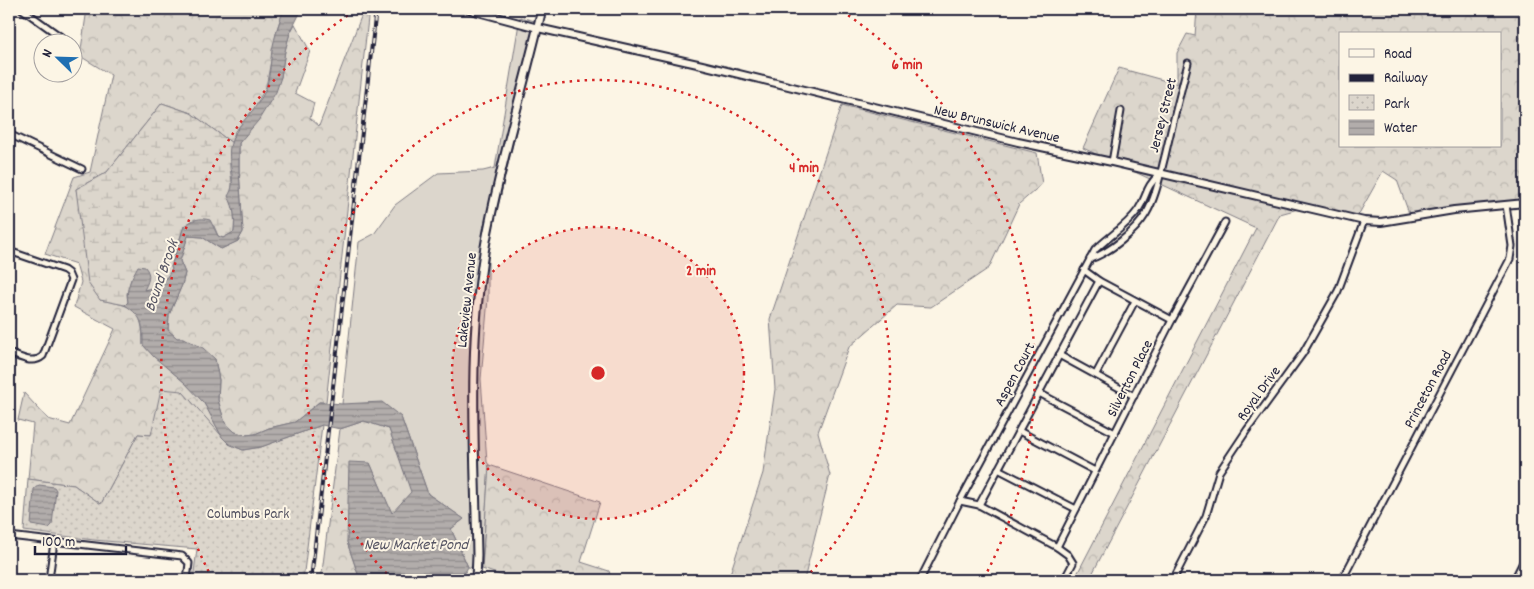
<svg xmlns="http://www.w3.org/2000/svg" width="1534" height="589" font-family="Dekko,sans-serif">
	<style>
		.grass { fill: #dcd6cc; stroke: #7f7c84 }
		.forest { fill: url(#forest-crowns); stroke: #7f7c84; fill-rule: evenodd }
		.wetland { fill: url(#wetland-marsh); stroke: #7f7c84 }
		.park { fill: url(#park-dots); stroke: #7f7c84 }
		.water { fill: url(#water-rules); stroke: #78757e }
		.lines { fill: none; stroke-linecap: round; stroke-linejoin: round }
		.minor-casing { stroke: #22223b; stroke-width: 9 }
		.tertiary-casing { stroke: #22223b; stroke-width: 10 }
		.secondary-casing { stroke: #22223b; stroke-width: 11 }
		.minor { stroke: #fcf5e5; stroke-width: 5 }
		.tertiary { stroke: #fcf5e5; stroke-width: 6 }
		.secondary { stroke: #fcf5e5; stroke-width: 7 }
		.rail-casing { stroke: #22223b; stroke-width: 4 }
		.rail { stroke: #fcf5e5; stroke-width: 2; stroke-dasharray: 5.5; stroke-linecap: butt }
		.ring { fill: none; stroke: #d62828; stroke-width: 2.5; stroke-dasharray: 2.5 5 }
		.labels { text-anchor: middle; stroke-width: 4; stroke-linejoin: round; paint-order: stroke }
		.street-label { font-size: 15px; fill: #22223b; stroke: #fcf5e5 }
		.park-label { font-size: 15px; fill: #504f5f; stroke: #fcf5e5 }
		.water-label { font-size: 16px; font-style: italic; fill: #545362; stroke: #fcf5e5 }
		.centre { fill: #d62828; stroke: #fcf5e5; stroke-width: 2.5 }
		.ring-label { font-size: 15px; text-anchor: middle; font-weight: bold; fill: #d62828; stroke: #fcf5e5; stroke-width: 4; stroke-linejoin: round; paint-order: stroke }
	</style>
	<defs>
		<pattern id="forest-crowns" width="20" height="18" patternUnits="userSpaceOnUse" patternTransform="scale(1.25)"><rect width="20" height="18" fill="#dcd6cc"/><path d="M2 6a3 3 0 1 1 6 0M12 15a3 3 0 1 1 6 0" fill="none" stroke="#bcb7b0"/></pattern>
		<pattern id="wetland-marsh" width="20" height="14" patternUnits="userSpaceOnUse" patternTransform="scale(1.25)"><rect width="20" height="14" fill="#dcd6cc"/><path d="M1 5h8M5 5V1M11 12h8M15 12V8" fill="none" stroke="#bcb7b0"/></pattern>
		<pattern id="park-dots" width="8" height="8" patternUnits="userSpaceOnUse" patternTransform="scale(1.25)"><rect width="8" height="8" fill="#dcd6cc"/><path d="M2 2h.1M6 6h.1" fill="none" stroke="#bcb7b0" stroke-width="1.8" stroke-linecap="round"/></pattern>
		<pattern id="water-rules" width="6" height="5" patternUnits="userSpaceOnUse" patternTransform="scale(1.25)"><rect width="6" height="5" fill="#b2adab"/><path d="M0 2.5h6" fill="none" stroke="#908c8c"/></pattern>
	</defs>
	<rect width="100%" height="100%" fill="#fcf5e5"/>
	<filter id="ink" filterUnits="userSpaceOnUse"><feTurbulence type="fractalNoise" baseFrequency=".02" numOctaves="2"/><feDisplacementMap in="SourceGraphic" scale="10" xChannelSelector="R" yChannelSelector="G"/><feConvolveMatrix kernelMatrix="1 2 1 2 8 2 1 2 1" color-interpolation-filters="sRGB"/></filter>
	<g filter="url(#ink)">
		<polygon class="grass" points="520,17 542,23 488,248 488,298 481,379 487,462 489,465 482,569 468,567 451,529 464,519 428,494 401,417 342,404 359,242 374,234 395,205 438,173 483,171 495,168"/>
		<g class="forest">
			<path d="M87,9h197l-7,20 -11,58 -14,25 -17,19 -3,12 -41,-30 -29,-10 -55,69 -31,17 24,111c34,6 43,8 43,45 19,21 43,35 60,57 8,11 13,24 19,35l-40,-46 -31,44 -13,-1 -37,70 -27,-19 -46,-6 5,-55 -15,-4 6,-27 24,26 22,6 45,-96 -41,-22 7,-25 -5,-18 -31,-10 29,-77 16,-5 21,-97 -31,-19z"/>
			<polygon points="364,9 369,9 326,402 319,402 295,422 269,428 255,434 246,435 235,432 225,423 218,400 219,380 215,359 183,338 177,338 168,330 169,315 182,285 185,273 180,261 188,236 202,237 221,249 238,241 243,232 239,170 239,143 281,77 285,50 290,33 295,24 310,51 295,93 314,103 310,118 319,126"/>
			<path d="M1197,9h328v192l-114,18 -14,-39 -14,-9 -27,48 -47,-13 -29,8 -191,366h-15l182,-352 -173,-80 36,-80 58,16v-31l10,-19 8,2zM1340,34h160v112h-160z"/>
			<polygon points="842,105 1037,153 1042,184 1019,204 989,268 931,307 897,305 849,347 818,432 830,475 804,580 728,580 763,473 775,389 770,319"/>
			<polygon points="364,421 389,429 412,492 392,514 370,463 347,542 360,580 321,580 340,429"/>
			<polygon points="489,465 600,502 581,562 609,571 612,580 516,580 482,569"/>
		</g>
		<path class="wetland" d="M162,103l29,10 41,30c-1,8 -3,17 -2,25 1,11 5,18 -1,28 6,13 6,23 5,36l-11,6 -5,-2 -4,-10 -19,-7 -11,7 -13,41 1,2c-6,12 -16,19 -29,21l-12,-11 -4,15 1,8 -3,3 -25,-5 -12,-17 -12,-94 31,-17z"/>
		<polygon class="park" points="161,389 182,391 229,444 243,450 261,447 322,425 303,580 193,580 197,549 94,540 24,531 28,479 74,485 101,504 138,434 151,435"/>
		<g class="water">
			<path d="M284,9h18l-12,24 -5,18 -4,26 -5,15 -18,29 -19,22v27l4,62 -5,9 -17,8 -19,-12 -14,-1 -8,25 5,12 -3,12 -13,30 -1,15 9,8h6l20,10 12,11 4,21 -1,20 7,23 10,9 11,3 9,-1 14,-6 26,-6 24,-20 23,2 40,-2 19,15 27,77 36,25 -13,10 17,38 -7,13h-101l-13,-38 2,-80 21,1 22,50 19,-21 -22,-63 -25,-8 -24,8 -18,-4 -61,22 -18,3 -14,-6 -7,-7 -18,-34 -20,-21 -30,-25 -11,-12c0,-21 0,-28 -18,-40l3,-3c-3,-13 4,-25 10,-36l7,1c7,8 3,15 -1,23 13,-2 22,-9 28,-21l-1,-2 13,-41c9,-6 15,-9 26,-6l8,16 5,2 11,-6c1,-13 1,-23 -6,-36 10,-14 -1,-33 2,-49 4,-21 23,-33 33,-52 7,-13 7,-30 9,-45 3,-14 7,-28 12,-41z"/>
			<polygon points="39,485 54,487 56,490 52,525 49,528 31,525 34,489"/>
		</g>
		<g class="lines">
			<defs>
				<g id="minor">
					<polyline points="22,9 68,42"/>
					<polyline points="9,17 12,9"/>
					<polyline points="9,134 82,169"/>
					<polyline points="1112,162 1121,111"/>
					<path d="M9,251l55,19 4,3 3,7 -28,76c-10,9 -23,1 -34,-3"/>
					<path d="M1090,259c19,-6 46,-28 56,-45 10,-17 14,-39 19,-58 7,-31 15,-62 23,-93"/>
					<polyline points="1084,270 1099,281 1172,320"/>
					<polyline points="1059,355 1134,396"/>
					<polyline points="1096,374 1135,301"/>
					<polyline points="1039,393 1115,433"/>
					<polyline points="1019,431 1095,471"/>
					<polyline points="998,469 1076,509"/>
					<polyline points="960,501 979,505 1057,547 1068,555 1073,563 1064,580"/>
					<polyline points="979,505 1099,281"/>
					<polyline points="9,536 182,556 189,563 187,580"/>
					<polyline points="1057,547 1172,320 1225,222"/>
					<polyline points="49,580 54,542"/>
					<path d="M920,580l40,-79 135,-251c14,-14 31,-23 43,-40 10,-15 6,-22 22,-36"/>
					<polyline points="1173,580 1206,516 1219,472 1247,430 1303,353 1338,291 1364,221"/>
					<polyline points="1342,580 1510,259 1512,246 1506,205"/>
					<polyline points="1514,580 1525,558"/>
				</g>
				<polyline id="tertiary" points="467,9 538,28 702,65 1018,142 1112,162 1364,221 1381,222 1454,210 1525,203"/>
				<path id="secondary" d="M476,580l1,-25c-2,-105 -10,-211 9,-314 14,-78 38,-155 56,-232"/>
			</defs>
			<use href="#minor" class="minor-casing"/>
			<use href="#tertiary" class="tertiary-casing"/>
			<use href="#secondary" class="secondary-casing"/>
			<use href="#minor" class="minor"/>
			<use href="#tertiary" class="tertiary"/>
			<use href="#secondary" class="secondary"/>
			<defs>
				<polyline id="rail" points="311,580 376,9"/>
			</defs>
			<use href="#rail" class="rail-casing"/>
			<use href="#rail" class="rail"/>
		</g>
	</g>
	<circle cx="598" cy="373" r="146" fill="#d62828" fill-opacity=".12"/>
	<g class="ring">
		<circle cx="598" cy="373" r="146"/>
		<path d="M392 579A292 292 0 1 1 804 579"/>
		<path d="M212 578A437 437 0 0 1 354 11M842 11A437 437 0 0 1 984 578"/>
	</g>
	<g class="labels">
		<g class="street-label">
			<text transform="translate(1162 115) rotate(-76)" y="5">Jersey Street</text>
			<text transform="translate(997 123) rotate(13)" y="5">New Brunswick Avenue</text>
			<text transform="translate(466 300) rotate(-84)" y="5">Lakeview Avenue</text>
			<text transform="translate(1014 374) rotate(-62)" y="5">Aspen Court</text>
			<text transform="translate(1129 378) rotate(-63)" y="5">Silverton Place</text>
			<text transform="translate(1427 389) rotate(-62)" y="5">Princeton Road</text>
			<text transform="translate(1258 393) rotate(-54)" y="5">Royal Drive</text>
		</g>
		<g class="park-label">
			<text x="248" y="518">Columbus Park</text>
		</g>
		<g class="water-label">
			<text transform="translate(160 275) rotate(-71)" y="6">Bound Brook</text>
			<text x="416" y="549">New Market Pond</text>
		</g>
	</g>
	<circle cx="598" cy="373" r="8" class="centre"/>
	<g class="ring-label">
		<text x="907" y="69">6 min</text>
		<text x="804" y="172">4 min</text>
		<text x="701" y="275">2 min</text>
	</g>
	<rect width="1534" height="589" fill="none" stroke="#fcf5e5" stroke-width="30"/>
	<rect x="15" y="15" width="1504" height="559" fill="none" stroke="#22223b" stroke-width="2" filter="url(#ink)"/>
	<rect x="1339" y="32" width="162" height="115" fill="#fcf5e5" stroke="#a5a1a1"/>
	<rect x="1349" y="49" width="25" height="8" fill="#fcf5e5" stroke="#a5a1a1"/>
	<text x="1384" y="58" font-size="15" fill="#22223b">Road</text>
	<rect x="1349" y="74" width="25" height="8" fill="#22223b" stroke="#a5a1a1"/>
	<text x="1384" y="82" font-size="15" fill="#22223b">Railway</text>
	<rect x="1349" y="95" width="25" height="15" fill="url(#park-dots)" stroke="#a5a1a1"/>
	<text x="1384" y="108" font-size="15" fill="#22223b">Park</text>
	<rect x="1349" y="120" width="25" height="15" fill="url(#water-rules)" stroke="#a5a1a1"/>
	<text x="1384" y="132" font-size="15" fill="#22223b">Water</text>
	<g transform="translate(58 58) rotate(293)"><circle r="24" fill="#fcf5e5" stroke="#a5a1a1"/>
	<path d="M0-4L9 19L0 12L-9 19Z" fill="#1f6fb2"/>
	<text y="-8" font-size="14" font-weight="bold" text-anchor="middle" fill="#22223b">N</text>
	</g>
	<path d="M35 546v8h91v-8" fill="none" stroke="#22223b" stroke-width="2.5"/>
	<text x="42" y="546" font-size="15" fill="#22223b" stroke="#fcf5e5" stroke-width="4" paint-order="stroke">100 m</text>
</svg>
